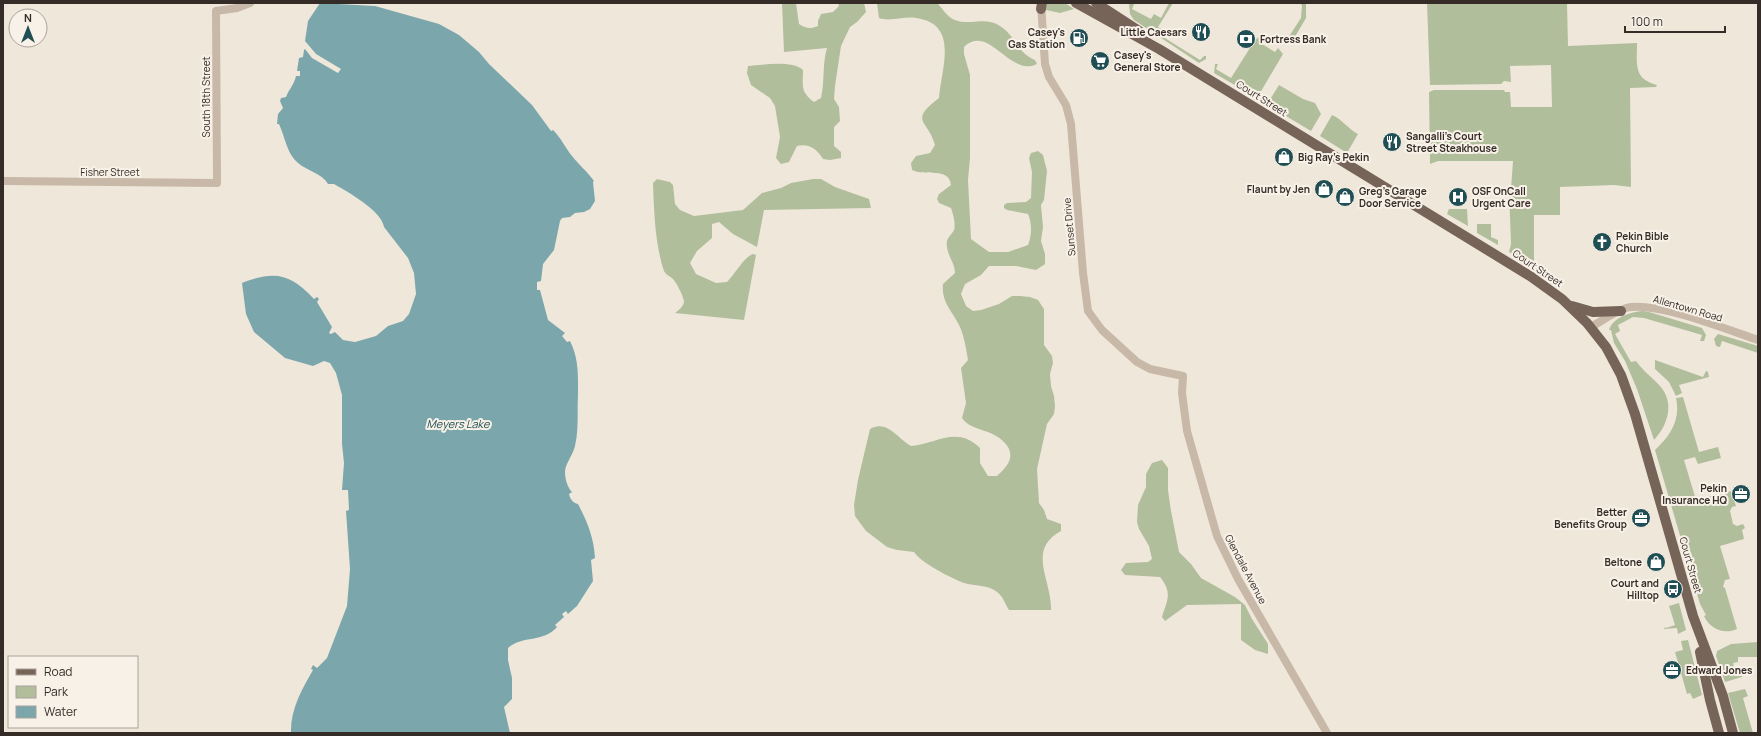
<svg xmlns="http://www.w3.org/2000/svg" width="1761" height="736" font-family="Manrope,sans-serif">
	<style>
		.green { fill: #b1be9c }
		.water { fill: #7ba7ac }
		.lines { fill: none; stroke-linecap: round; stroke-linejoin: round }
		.tertiary { stroke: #c8b8a8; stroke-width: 8 }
		.primary { stroke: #766459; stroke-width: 10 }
		.labels { text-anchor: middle; stroke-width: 4; stroke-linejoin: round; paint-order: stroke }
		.poi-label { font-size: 10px; font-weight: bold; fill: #352c28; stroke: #f8f1e7; text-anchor: start }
		.street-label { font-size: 10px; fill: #352c28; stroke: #f8f1e7 }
		.water-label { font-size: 11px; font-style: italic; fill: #1f4e54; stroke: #f8f1e7 }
	</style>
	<rect width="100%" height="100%" fill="#f0e7db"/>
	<g class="green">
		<path d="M782,3h14l3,21c7,5 12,5 19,2v-5l3,-7 12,-2 6,-6 -1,-3h26l2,9 -9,10 -7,5 -9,19 -6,40 -1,13 5,8 1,14 -6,6v19l7,6v6l-11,2 -7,-1c-6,-10 -14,-16 -26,-13l-8,16 -8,2 -5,-6 4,-21 -5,-31 -5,-8 -19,-13 -4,-12 1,-7c14,-1 44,-6 55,4 0,16 -3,22 11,32l7,-4c4,-17 1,-33 6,-50l-43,4z"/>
		<path d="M877,3h60c5,5 11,15 18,17 15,6 30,-4 45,6 16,10 16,26 35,34l2,4c-27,14 -48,-41 -73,-17v7l6,21v83l-2,22 3,59 18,13h19l20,-7c4,-10 4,-22 0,-31l-21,-4 -3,-2v-3l3,-2 19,-1 5,-4 1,-26 -3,-14 2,-5 7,-2 5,4 4,16 -3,29 -3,5 2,22 -2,14 4,13v10l-9,6 -20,-4h-27l-8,9 -16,9 -4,10 5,12 7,5 8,-1 18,-6 13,-8h8l10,1 8,3 6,9v36l8,11 1,7 -3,11 1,12 3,10 1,10 -1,8 -7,10 -10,45 2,34 5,7 3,9 14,5v7c-35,19 -9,49 -10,79h-42c-4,-6 -6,-14 -12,-18 -8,-7 -23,-6 -33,-9 -13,-5 -43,-20 -50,-31l-17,-2 -10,-3 -21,-16 -11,-15 -1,-11 4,-25 12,-51c17,-10 28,10 41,17 25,-2 46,-21 69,2v15l8,13h9c8,-8 18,-16 11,-29 -13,-20 -36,-14 -46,-29l4,-15 -5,-35 7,-8c-2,-12 -4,-26 -10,-37 -7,-13 -17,-22 -15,-39l12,-11c0,-11 -10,-20 -8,-32 1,-4 5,-7 7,-11 2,-6 -1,-16 -3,-22l-12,-5 -2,-4 2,-5 12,-9c-2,-19 -26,-8 -39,-15l-1,-7 5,-7 14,-3 5,-8c-7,-26 -27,-23 4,-47 2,-29 21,-74 -23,-80 -12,-2 -26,4 -37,0z"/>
		<polygon points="1047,3 1065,3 1074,9 1060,13 1046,10"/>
		<polygon points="1129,3 1134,4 1132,9 1151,19 1154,14 1161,18 1169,3 1173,3 1158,27 1163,30 1160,35 1200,60 1204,56 1206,56 1206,59 1199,63 1134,20 1130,14"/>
		<polygon points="1299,3 1306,3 1306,18 1293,40 1287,42 1284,40 1282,37 1284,35 1288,38 1301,18 1302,5"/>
		<path d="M1427,3h140l1,43 69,-3c0,21 -4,36 20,42l-1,2 -26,1 1,99 -17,-2 -54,2v28h-26v53l-25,-16 2,-8 -2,-55h2l2,-28h-75l-8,3 -1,-72 5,-2h70l1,2h5l1,15h41l-1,-42 -41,1 1,16 -7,-1 -3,3 -71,1z"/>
		<polygon points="1259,37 1261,38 1259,42 1275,52 1278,48 1283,54 1257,98 1214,73 1215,64 1218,64 1216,69 1231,78 1255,40"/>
		<polygon points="1279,85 1303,99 1315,103 1321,114 1311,131 1269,106 1269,101"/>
		<path d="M1332,115c10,4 16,14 26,19l-11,19 -27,-17z"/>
		<path d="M657,179l13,3 3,3 2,19 5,6 14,6 49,-6 19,-17 19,-5 10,-5 22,-4h8l14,8 34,12 2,9 -107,2 -7,37 -24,-13 -14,-12 -7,2v14l-15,13 -7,12 6,11 20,9 11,-1c8,-8 17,-25 26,-28l3,1 -12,65 -69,-7c4,-3 9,-7 9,-12 -2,-7 -6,-16 -11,-22 -3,-3 -7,-4 -9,-8 -9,-26 -10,-61 -11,-88z"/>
		<polygon points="1449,209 1467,209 1468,226 1447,214"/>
		<polygon points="1477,224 1491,224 1491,237 1498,240 1498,245 1477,233"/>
		<path d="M1643,311l6,1 53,16 4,7 -2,6h-4l2,-6 -58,-17 -11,-1 -15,8 2,6 -5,3 16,28 5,-1c7,10 16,16 24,25 15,17 8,39 -6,54l-17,-51 -12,-28 -11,-18 -3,-13h-2c4,-13 22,-18 34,-19z"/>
		<polygon points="1718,334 1758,346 1758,353 1722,341 1720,347 1716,346 1714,339"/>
		<polygon points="1655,360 1703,377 1706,371 1708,372 1709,377 1679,385 1682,393 1676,396 1669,382 1655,369"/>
		<path d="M1683,397l16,55 19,-5 3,11 -23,6 -3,-7 -11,3 12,40 35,-9 5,15 -4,1 -2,4 3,13 4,2 6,-2 2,4 -3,2 2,9 -24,7 10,33 -5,1 -2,7 2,1 12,41c-13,6 -27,0 -33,-13l2,-1 -6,-11 -45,-154c15,-14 26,-30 21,-52z"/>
		<path d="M1162,460l6,8v22l3,21 8,41 12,12 10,14 34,19 10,8 7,14 16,25v10l-13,-4 -14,-10v-36l-54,1 -22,16 -3,-4c5,-17 11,-24 -2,-40l-35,-2 -4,-5 5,-7 22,-1 4,-3 -3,-13 -10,-17 -2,-7 1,-17 8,-18v-13l6,-11z"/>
		<polygon points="1679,603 1686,630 1678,634 1677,628 1664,629 1665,627 1666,628 1675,625 1669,606"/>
		<polygon points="1688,640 1702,695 1693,699 1690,693 1687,694 1675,652 1683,650 1681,641"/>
		<polygon points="1758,642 1758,657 1738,657 1738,662 1733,663 1736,676 1742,675 1742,677 1725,682 1716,656 1717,651 1731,644"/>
		<polygon points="1745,689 1748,696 1743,698 1753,733 1740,733 1728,693"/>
	</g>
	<path class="water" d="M320,3l55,3 64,18 20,11 20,17 10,12 43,41 19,26 2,-1c8,8 12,17 19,26 7,9 15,15 22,25l-1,1 2,19 -5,8 -6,3 -9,1 -5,4 -8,1 -2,3 -6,29 -11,14 -2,17 -4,1v8h3l8,30 17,13 -3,3 5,6 3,-1c9,18 8,34 8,53 -1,18 1,35 -3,52 -2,9 -10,18 -10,26 0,6 2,15 7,20l-3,2c1,5 4,9 9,10 9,17 16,34 17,54l-4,2 2,21 -16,25 -9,8 -2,-3 -4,3 2,3 -9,8 2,2c-14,16 -34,8 -49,21v12l4,18v21l-8,8 6,26h-219c-1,-23 11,-44 22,-63l-2,-1 2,-4 4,3 10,-10 20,-52 3,-37 -4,-58 3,-1 -1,-20h-6l2,-27 -2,-19v-49l-6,-22 -6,-10 -6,-2 -11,5 -28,-8 -31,-26 -8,-18 -4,-31c33,-13 49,-9 72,16l3,-2 2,2 -2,3 15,25 -3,6 2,1 4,-2 8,8 12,2 21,-6 12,-10 15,-5 6,-7 7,-20 -2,-21 -6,-15 -24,-31c-2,-16 -36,-35 -50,-43h-6c-6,-11 -21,-13 -30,-21 -11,-9 -13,-26 -19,-39h-2l1,-10 5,-6 -3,-7 1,-3 5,-1c3,-8 8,-12 10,-21h4v-5h-3l2,-13 4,-1 1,-7 1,-1 7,9 26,15 3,-4 -25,-15 -11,-13 3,-20z"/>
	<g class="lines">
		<g class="tertiary">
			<polyline points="1041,4 1045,64 1049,77 1066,105 1071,124 1083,273 1088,311 1102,330 1137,362 1150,369 1183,376 1182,393 1187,431 1217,536 1238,579 1327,733"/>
			<polyline points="3,181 217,183 216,11 237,8 250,3"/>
			<path d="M1591,327c11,-6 23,-15 35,-19 28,-8 102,22 132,32"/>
		</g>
		<g class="primary">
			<polyline points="1076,3 1159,49 1530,276 1562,299 1587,323 1606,347 1621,375 1635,414 1693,616 1723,696 1733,733"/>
			<polyline points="1096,3 1139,31"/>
			<polyline points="1041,9 1042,3"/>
			<polyline points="1572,306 1593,312 1621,311"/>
			<polyline points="1700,652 1710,700 1719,733"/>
		</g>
	</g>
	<defs>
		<symbol id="restaurant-disc" viewBox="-11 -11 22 22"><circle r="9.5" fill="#1f4e54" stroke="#f8f1e7"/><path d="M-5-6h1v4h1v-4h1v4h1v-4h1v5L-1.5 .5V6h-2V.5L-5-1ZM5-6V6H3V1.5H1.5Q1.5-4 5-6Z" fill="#fff"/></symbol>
		<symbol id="fuel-disc" viewBox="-11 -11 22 22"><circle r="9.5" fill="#1f4e54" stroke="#f8f1e7"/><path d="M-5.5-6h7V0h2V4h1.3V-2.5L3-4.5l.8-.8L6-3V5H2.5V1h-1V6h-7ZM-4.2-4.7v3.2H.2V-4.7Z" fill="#fff"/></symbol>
		<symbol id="bank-disc" viewBox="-11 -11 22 22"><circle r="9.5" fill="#1f4e54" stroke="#f8f1e7"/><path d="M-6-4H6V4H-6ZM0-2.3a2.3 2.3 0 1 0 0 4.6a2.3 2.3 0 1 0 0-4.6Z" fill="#fff"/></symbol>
		<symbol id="supermarket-disc" viewBox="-11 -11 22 22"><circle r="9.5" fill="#1f4e54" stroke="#f8f1e7"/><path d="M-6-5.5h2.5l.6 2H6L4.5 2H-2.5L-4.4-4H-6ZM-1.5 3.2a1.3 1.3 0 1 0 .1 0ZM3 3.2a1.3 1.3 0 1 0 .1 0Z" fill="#fff"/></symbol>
		<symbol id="shop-disc" viewBox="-11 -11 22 22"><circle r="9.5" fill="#1f4e54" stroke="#f8f1e7"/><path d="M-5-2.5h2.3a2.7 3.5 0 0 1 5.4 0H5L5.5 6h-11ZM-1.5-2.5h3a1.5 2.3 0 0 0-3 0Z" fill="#fff"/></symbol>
		<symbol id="hospital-disc" viewBox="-11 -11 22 22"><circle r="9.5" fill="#1f4e54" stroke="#f8f1e7"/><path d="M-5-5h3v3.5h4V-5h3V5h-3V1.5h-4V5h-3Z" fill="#fff"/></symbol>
		<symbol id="church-disc" viewBox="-11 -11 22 22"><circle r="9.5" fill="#1f4e54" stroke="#f8f1e7"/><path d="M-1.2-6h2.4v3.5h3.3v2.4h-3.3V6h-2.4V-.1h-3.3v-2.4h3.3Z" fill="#fff"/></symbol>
		<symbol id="office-disc" viewBox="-11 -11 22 22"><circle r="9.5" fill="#1f4e54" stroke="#f8f1e7"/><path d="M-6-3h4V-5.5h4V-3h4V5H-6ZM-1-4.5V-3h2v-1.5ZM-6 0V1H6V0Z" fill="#fff"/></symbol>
		<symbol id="bus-disc" viewBox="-11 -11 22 22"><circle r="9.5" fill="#1f4e54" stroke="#f8f1e7"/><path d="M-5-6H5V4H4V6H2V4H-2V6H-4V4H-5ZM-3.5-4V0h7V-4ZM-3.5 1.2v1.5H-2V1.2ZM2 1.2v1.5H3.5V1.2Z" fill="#fff"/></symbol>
	</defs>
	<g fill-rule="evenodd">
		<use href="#restaurant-disc" x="1190" y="21" width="22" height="22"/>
		<use href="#fuel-disc" x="1068" y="27" width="22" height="22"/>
		<use href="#bank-disc" x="1235" y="28" width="22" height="22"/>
		<use href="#supermarket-disc" x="1089" y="50" width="22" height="22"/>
		<use href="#restaurant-disc" x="1381" y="131" width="22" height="22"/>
		<use href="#shop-disc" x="1273" y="146" width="22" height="22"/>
		<use href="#shop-disc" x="1313" y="178" width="22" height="22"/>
		<use href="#shop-disc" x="1334" y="186" width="22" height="22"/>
		<use href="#hospital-disc" x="1447" y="186" width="22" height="22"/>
		<use href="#church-disc" x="1591" y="231" width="22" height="22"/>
		<use href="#office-disc" x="1730" y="483" width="22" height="22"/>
		<use href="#office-disc" x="1630" y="507" width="22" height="22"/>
		<use href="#shop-disc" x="1645" y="551" width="22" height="22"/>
		<use href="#bus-disc" x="1662" y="578" width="22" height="22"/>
		<use href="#office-disc" x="1661" y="659" width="22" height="22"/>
	</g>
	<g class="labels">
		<g class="poi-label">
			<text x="1065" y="36" text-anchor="end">Casey's<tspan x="1065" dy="12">Gas Station</tspan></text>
			<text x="1187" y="36" text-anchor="end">Little Caesars</text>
			<text x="1260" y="43">Fortress Bank</text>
			<text x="1114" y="59">Casey's<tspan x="1114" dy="12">General Store</tspan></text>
			<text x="1406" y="140">Sangalli’s Court<tspan x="1406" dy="12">Street Steakhouse</tspan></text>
			<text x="1298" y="161">Big Ray's Pekin</text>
			<text x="1310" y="193" text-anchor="end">Flaunt by Jen</text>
			<text x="1359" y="195">Greg's Garage<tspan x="1359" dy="12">Door Service</tspan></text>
			<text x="1472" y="195">OSF OnCall<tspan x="1472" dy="12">Urgent Care</tspan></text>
			<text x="1616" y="240">Pekin Bible<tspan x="1616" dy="12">Church</tspan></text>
			<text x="1727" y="492" text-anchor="end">Pekin<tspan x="1727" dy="12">Insurance HQ</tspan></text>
			<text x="1627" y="516" text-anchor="end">Better<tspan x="1627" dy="12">Benefits Group</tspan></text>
			<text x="1642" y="566" text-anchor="end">Beltone</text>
			<text x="1659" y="587" text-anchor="end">Court and<tspan x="1659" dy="12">Hilltop</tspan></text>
			<text x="1686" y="674">Edward Jones</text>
		</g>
		<g class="street-label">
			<text transform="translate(206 97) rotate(-90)" y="4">South 18th Street</text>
			<text transform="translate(1262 98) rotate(32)" y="4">Court Street</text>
			<text x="110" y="176">Fisher Street</text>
			<text transform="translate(1069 227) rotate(-95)" y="4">Sunset Drive</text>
			<text transform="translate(1538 268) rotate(34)" y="4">Court Street</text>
			<text transform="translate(1688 308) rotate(16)" y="4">Allentown Road</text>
			<text transform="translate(1691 565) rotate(74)" y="4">Court Street</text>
			<text transform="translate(1246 569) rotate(62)" y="4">Glendale Avenue</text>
		</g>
		<g class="water-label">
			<text x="458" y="428">Meyers Lake</text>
		</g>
	</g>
	<rect width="1761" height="736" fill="none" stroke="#352c28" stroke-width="8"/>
	<rect x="8" y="656" width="130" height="72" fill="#f8f1e7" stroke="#aaa29b"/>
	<rect x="16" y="669" width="20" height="6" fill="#766459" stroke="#aaa29b"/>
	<text x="44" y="676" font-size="12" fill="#352c28">Road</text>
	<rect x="16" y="686" width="20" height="12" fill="#b1be9c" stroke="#aaa29b"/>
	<text x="44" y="696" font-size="12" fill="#352c28">Park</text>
	<rect x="16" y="706" width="20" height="12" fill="#7ba7ac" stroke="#aaa29b"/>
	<text x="44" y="716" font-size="12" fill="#352c28">Water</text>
	<g transform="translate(28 28)"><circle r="19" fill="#f8f1e7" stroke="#aaa29b"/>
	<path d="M0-3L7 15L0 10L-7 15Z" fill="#1f4e54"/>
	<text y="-6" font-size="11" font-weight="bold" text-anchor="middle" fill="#352c28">N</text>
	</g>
	<path d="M1625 26v6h100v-6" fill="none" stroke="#352c28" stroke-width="2"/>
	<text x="1631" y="26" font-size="12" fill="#352c28" stroke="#f8f1e7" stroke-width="3" paint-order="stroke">100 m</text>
</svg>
